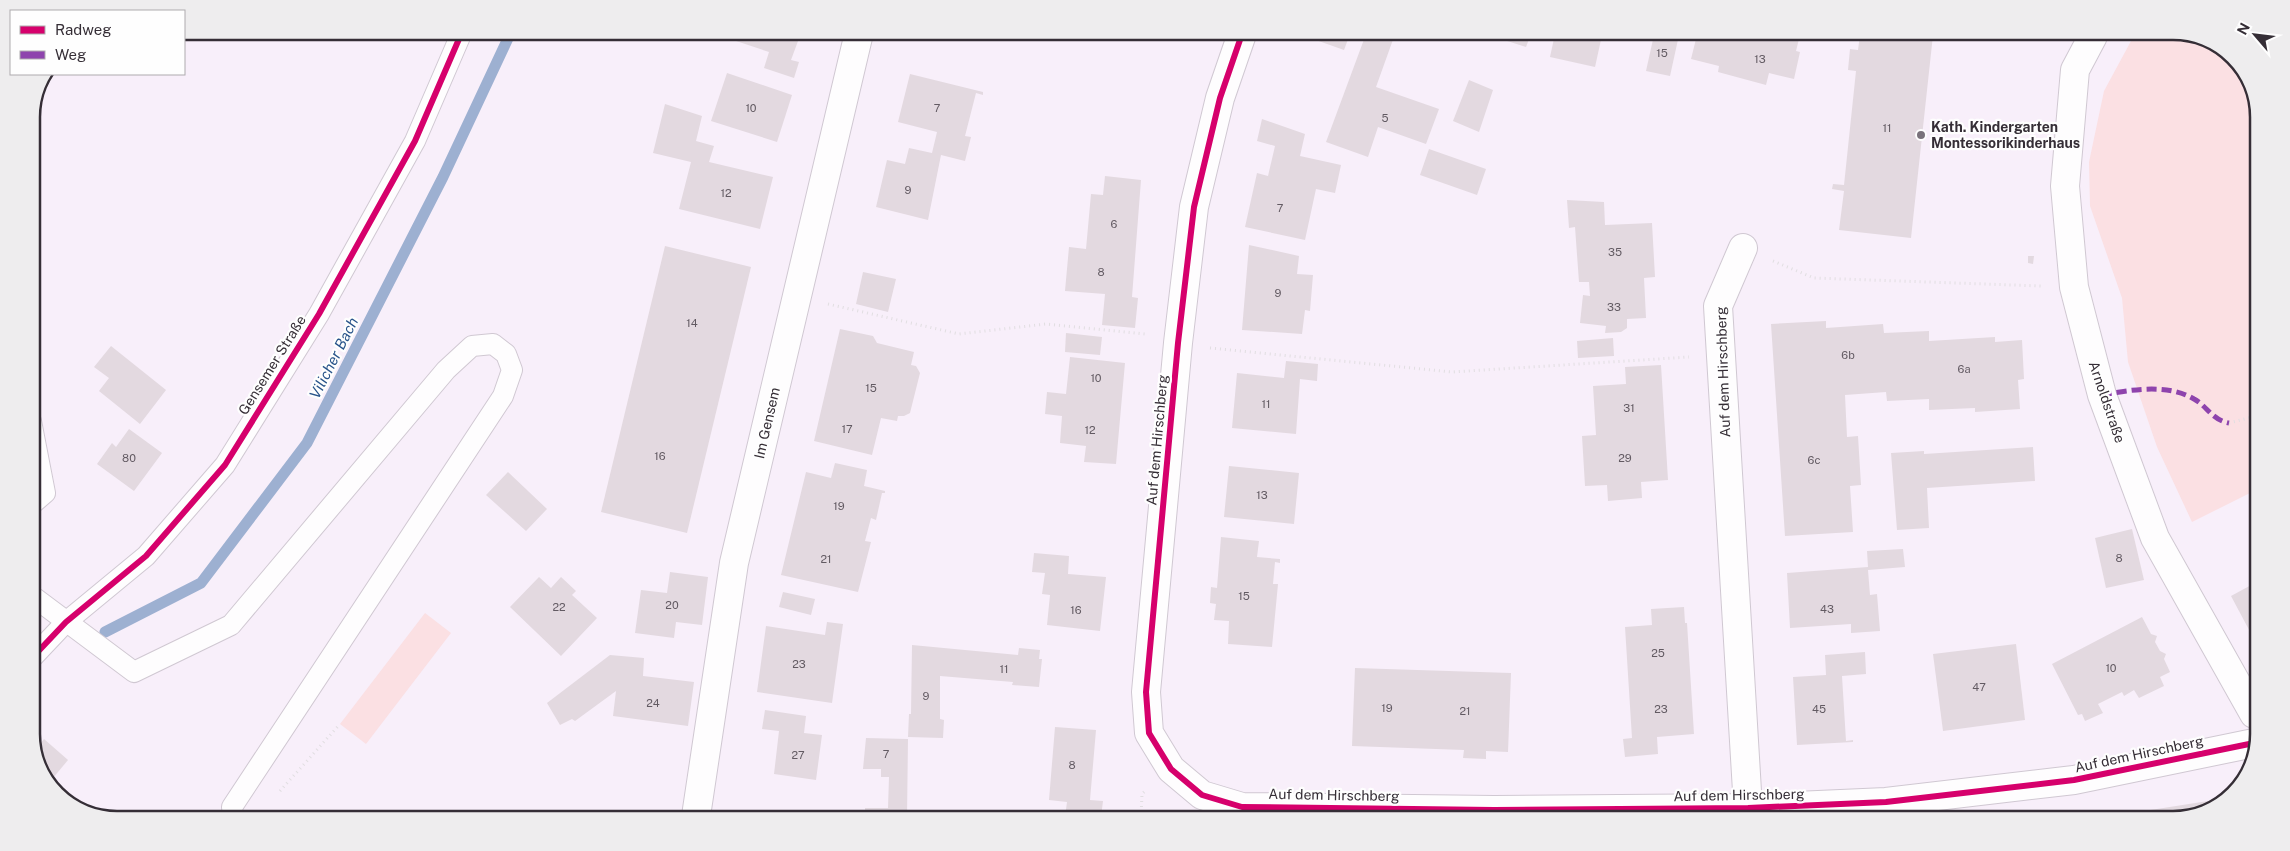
<svg xmlns="http://www.w3.org/2000/svg" width="2290" height="851" font-family="'Public Sans',sans-serif">
	<style>
		.green { fill: #fbe0e3 }
		.lines { fill: none; stroke-linecap: round; stroke-linejoin: round }
		.stream { stroke: #9db0d1; stroke-width: 11 }
		.building { fill: #e3d9e0 }
		.lane-casing { stroke: #d0c8d2; stroke-width: 22 }
		.street-casing { stroke: #d0c8d2; stroke-width: 30 }
		.path { stroke: #e1dee1; stroke-width: 3; stroke-dasharray: 1 4; stroke-linecap: butt }
		.lane { stroke: #fefdfe; stroke-width: 20 }
		.street { stroke: #fefdfe; stroke-width: 28 }
		.quiet { stroke: #8e44ad; stroke-width: 5; stroke-dasharray: 10 5; stroke-linecap: butt }
		.cycleway-casing { stroke: #fefefe; stroke-width: 9 }
		.cycleway { stroke: #d6006c; stroke-width: 6 }
		.poi-dot { fill: #79727b; stroke: #fefefe; stroke-width: 2 }
		.labels { text-anchor: middle; stroke-width: 4.5; stroke-linejoin: round; paint-order: stroke }
		.number-label { font-size: 11px; fill: #625a62 }
		.poi-label { font-size: 14px; font-weight: bold; fill: #352e36; stroke: #fefefe; text-anchor: start }
		.street-label { font-size: 14px; fill: #352e36; stroke: #fefefe }
		.water-label { font-size: 15px; font-style: italic; fill: #28538a; stroke: #fefefe }
		.rim { fill: none; stroke: #352e36; stroke-width: 2.5 }
	</style>
	<rect width="100%" height="100%" fill="#f8effa"/>
	<g class="green">
		<polygon points="2138,36 2201,36 2241,65 2259,111 2256,490 2192,522 2157,447 2128,362 2122,298 2090,206 2089,162 2104,91 2131,41"/>
		<polygon points="425,613 451,633 366,744 340,724"/>
	</g>
	<g class="lines">
		<polyline class="stream" points="105,632 201,583 307,443 443,177 511,32"/>
	</g>
	<g class="building">
		<polygon points="725,33 801,33 791,60 799,62 794,78 764,68 769,52 724,37"/>
		<polygon points="1314,34 1350,34 1344,50 1313,39"/>
		<polygon points="1366,34 1395,34 1376,87 1439,109 1426,144 1378,127 1368,157 1326,142"/>
		<polygon points="1506,34 1531,34 1526,47 1504,40"/>
		<polygon points="1555,34 1602,35 1595,67 1550,57"/>
		<polygon points="1654,35 1679,35 1670,76 1646,71"/>
		<polygon points="1697,35 1800,35 1796,51 1800,52 1794,79 1769,73 1766,85 1718,72 1719,66 1691,59"/>
		<polygon points="1860,35 1933,35 1911,238 1839,230 1844,191 1832,189 1833,184 1844,185 1856,71 1848,70 1850,49 1858,50"/>
		<polygon points="727,73 792,95 777,142 711,121"/>
		<polygon points="910,74 983,92 983,95 976,93 965,136 971,137 965,161 941,155 928,220 876,207 887,160 905,164 909,148 932,153 937,132 898,122"/>
		<polygon points="1469,80 1493,90 1479,132 1453,121"/>
		<polygon points="665,104 702,116 696,141 714,146 709,162 773,177 760,229 679,209 691,162 653,153"/>
		<polygon points="1262,119 1305,134 1300,156 1341,165 1335,193 1316,189 1305,240 1245,227 1257,173 1268,176 1275,146 1257,141"/>
		<polygon points="1429,149 1486,169 1477,195 1420,175"/>
		<polygon points="1105,176 1141,180 1132,297 1138,298 1135,328 1102,325 1105,294 1065,291 1069,247 1086,249 1091,194 1103,195"/>
		<polygon points="1567,200 1604,202 1605,225 1652,223 1655,277 1644,278 1646,318 1627,319 1627,328 1621,332 1605,333 1606,326 1580,323 1583,295 1590,296 1589,282 1579,282 1575,227 1569,228"/>
		<polygon points="1249,245 1299,256 1297,274 1313,275 1310,311 1305,310 1302,334 1242,330"/>
		<polygon points="665,246 751,267 687,533 601,512"/>
		<polygon points="2028,256 2034,256 2033,264 2028,263"/>
		<polygon points="863,272 896,279 888,312 856,304"/>
		<polygon points="1826,321 1826,328 1883,324 1884,333 1929,331 1929,341 1995,337 1995,342 2022,340 2024,379 2018,380 2020,409 1975,412 1975,408 1929,410 1929,399 1887,401 1886,392 1845,395 1847,437 1858,436 1861,485 1850,486 1853,532 1785,536 1771,324"/>
		<polygon points="840,329 873,336 877,343 914,352 911,365 916,366 920,373 910,413 904,416 898,416 897,421 881,418 872,455 814,441"/>
		<polygon points="1066,333 1102,337 1100,355 1065,352"/>
		<polygon points="1613,338 1614,356 1578,358 1577,341"/>
		<polygon points="111,346 166,390 140,424 99,391 109,378 94,367"/>
		<polygon points="1070,357 1125,363 1116,464 1084,462 1086,446 1060,443 1062,416 1045,414 1047,392 1066,394"/>
		<polygon points="1286,361 1318,364 1317,381 1300,379 1296,434 1232,428 1237,373 1284,378"/>
		<polygon points="1661,365 1668,480 1641,482 1642,498 1608,501 1607,485 1585,486 1582,436 1596,435 1593,386 1626,384 1625,367"/>
		<polygon points="129,429 162,453 134,491 97,464 112,443 116,447"/>
		<polygon points="2033,447 2035,481 1927,488 1929,528 1897,530 1891,453 1924,451 1924,454"/>
		<polygon points="835,463 867,470 864,486 885,491 885,493 882,493 876,520 871,518 865,541 871,542 858,592 781,575 806,472 831,478"/>
		<polygon points="1229,466 1299,473 1294,524 1224,517"/>
		<polygon points="508,472 547,509 526,531 486,495"/>
		<polygon points="2132,529 2144,580 2106,588 2095,538"/>
		<polygon points="1221,537 1259,541 1257,557 1280,559 1280,563 1275,562 1273,584 1278,584 1272,647 1228,644 1229,621 1214,620 1216,604 1210,603 1211,587 1217,588"/>
		<polygon points="1903,549 1905,567 1868,570 1870,595 1877,594 1880,631 1851,633 1851,624 1790,628 1787,573 1868,567 1867,551"/>
		<polygon points="1034,553 1069,556 1068,574 1106,577 1100,631 1047,625 1050,595 1042,594 1045,573 1032,572"/>
		<polygon points="670,572 708,577 702,625 676,622 674,638 635,633 641,590 667,593"/>
		<polygon points="539,577 551,588 561,577 576,591 572,595 597,618 561,656 510,607"/>
		<polygon points="2255,583 2255,641 2231,596"/>
		<polygon points="783,592 815,599 811,615 779,607"/>
		<polygon points="1684,607 1685,623 1687,623 1694,734 1657,737 1658,754 1625,757 1623,739 1632,738 1625,627 1652,625 1651,609"/>
		<polygon points="2142,617 2151,634 2157,636 2155,642 2160,651 2166,654 2164,659 2170,672 2160,677 2164,686 2139,698 2134,690 2124,696 2122,692 2098,704 2103,713 2085,721 2082,714 2078,715 2052,664"/>
		<polygon points="827,622 843,624 832,703 757,692 766,626 825,635"/>
		<polygon points="2016,644 2025,720 1943,731 1933,654"/>
		<polygon points="912,645 1018,655 1019,648 1040,650 1039,659 1042,659 1039,687 1012,685 1013,682 940,676 940,719 944,720 943,738 908,737 909,714 911,714"/>
		<polygon points="1865,652 1866,674 1842,676 1846,741 1853,740 1853,742 1797,745 1793,677 1826,675 1825,655"/>
		<polygon points="610,655 644,658 643,676 694,682 688,726 613,716 616,691 575,721 572,719 560,725 547,703"/>
		<polygon points="1355,668 1511,673 1508,752 1486,751 1486,759 1463,758 1464,750 1352,746"/>
		<polygon points="765,710 806,716 804,733 822,735 816,780 774,774 779,731 762,729"/>
		<polygon points="1055,727 1096,730 1090,800 1103,801 1101,817 1065,817 1067,802 1049,800"/>
		<polygon points="866,738 908,739 907,817 865,817 865,808 888,808 889,777 881,777 881,769 863,769"/>
		<polygon points="44,739 68,760 48,784 35,750"/>
		<polygon points="2227,798 2221,805 2173,820 2087,820"/>
	</g>
	<g class="lines">
		<defs>
			<g id="lane">
				<polyline points="31,421 45,493 31,505"/>
				<polyline points="31,595 134,672 231,625 446,370 472,346 493,344 506,354 512,370 503,396 232,807 233,815"/>
				<polyline points="31,659 66,622 146,556 225,465 319,314 415,141 462,32"/>
			</g>
			<g id="street">
				<polyline points="1242,34 1220,98 1194,207 1178,343 1146,692 1149,733 1171,769 1202,795 1242,807 1494,810 1748,808 1886,802 2074,780 2254,743"/>
				<polyline points="2093,36 2075,70 2065,186 2074,287 2102,395 2155,538 2254,714"/>
				<polyline points="1743,248 1718,306 1748,808"/>
				<polyline points="696,816 734,563 859,33"/>
			</g>
		</defs>
		<use href="#lane" class="lane-casing"/>
		<use href="#street" class="street-casing"/>
		<g class="path">
			<polyline points="1773,261 1814,278 2041,286"/>
			<polyline points="828,304 959,334 1046,324 1145,334"/>
			<polyline points="1210,348 1452,372 1689,357"/>
			<polyline points="2229,423 2256,416"/>
			<polyline points="280,791 340,724"/>
			<polyline points="1141,817 1142,794 1146,790"/>
		</g>
		<use href="#lane" class="lane"/>
		<use href="#street" class="street"/>
		<path class="quiet" d="M2102,395c28,-5 65,-12 92,4 13,7 18,21 35,24"/>
		<defs>
			<g id="cycleway">
				<polyline points="1242,34 1220,98 1194,207 1178,343 1146,692 1149,733 1171,769 1202,795 1242,807 1494,810 1748,808 1886,802 2074,780 2254,743"/>
				<polyline points="31,659 66,622 146,556 225,465 319,314 415,141 462,32"/>
			</g>
		</defs>
		<use href="#cycleway" class="cycleway-casing"/>
		<use href="#cycleway" class="cycleway"/>
	</g>
	<circle class="poi-dot" cx="1921" cy="135" r="5"/>
	<g class="labels">
		<g class="number-label">
			<text x="1662" y="57">15</text>
			<text x="1760" y="63">13</text>
			<text x="751" y="112">10</text>
			<text x="937" y="112">7</text>
			<text x="1385" y="122">5</text>
			<text x="1887" y="132">11</text>
			<text x="908" y="194">9</text>
			<text x="726" y="197">12</text>
			<text x="1280" y="212">7</text>
			<text x="1114" y="228">6</text>
			<text x="1615" y="256">35</text>
			<text x="1101" y="276">8</text>
			<text x="1278" y="297">9</text>
			<text x="1614" y="311">33</text>
			<text x="692" y="327">14</text>
			<text x="1848" y="359">6b</text>
			<text x="1964" y="373">6a</text>
			<text x="1096" y="382">10</text>
			<text x="871" y="392">15</text>
			<text x="1266" y="408">11</text>
			<text x="1629" y="412">31</text>
			<text x="847" y="433">17</text>
			<text x="1090" y="434">12</text>
			<text x="660" y="460">16</text>
			<text x="129" y="462">80</text>
			<text x="1625" y="462">29</text>
			<text x="1814" y="464">6c</text>
			<text x="1262" y="499">13</text>
			<text x="839" y="510">19</text>
			<text x="2119" y="562">8</text>
			<text x="826" y="563">21</text>
			<text x="1244" y="600">15</text>
			<text x="672" y="609">20</text>
			<text x="559" y="611">22</text>
			<text x="1827" y="613">43</text>
			<text x="1076" y="614">16</text>
			<text x="1658" y="657">25</text>
			<text x="799" y="668">23</text>
			<text x="2111" y="672">10</text>
			<text x="1004" y="673">11</text>
			<text x="1979" y="691">47</text>
			<text x="926" y="700">9</text>
			<text x="653" y="707">24</text>
			<text x="1387" y="712">19</text>
			<text x="1661" y="713">23</text>
			<text x="1819" y="713">45</text>
			<text x="1465" y="715">21</text>
			<text x="886" y="758">7</text>
			<text x="798" y="759">27</text>
			<text x="1072" y="769">8</text>
		</g>
		<g class="poi-label">
			<text x="1931" y="132">Kath. Kindergarten<tspan x="1931" dy="16">Montessorikinderhaus</tspan></text>
		</g>
		<g class="street-label">
			<text transform="translate(272 365) rotate(-58)" y="5">Gensemer Straße</text>
			<text transform="translate(1723 372) rotate(-92)" y="5">Auf dem Hirschberg</text>
			<text transform="translate(2107 402) rotate(71)" y="5">Arnoldstraße</text>
			<text transform="translate(767 423) rotate(-77)" y="5">Im Gensem</text>
			<text transform="translate(1157 440) rotate(-85)" y="5">Auf dem Hirschberg</text>
			<text transform="translate(2139 754) rotate(-12)" y="5">Auf dem Hirschberg</text>
			<text transform="translate(1334 795) rotate(1)" y="5">Auf dem Hirschberg</text>
			<text transform="translate(1739 795) rotate(-1)" y="5">Auf dem Hirschberg</text>
		</g>
		<g class="water-label">
			<text transform="translate(334 358) rotate(-63)" y="5">Vilicher Bach</text>
		</g>
	</g>
	<path d="M0 0H2290V851H0ZM117 40H2173A77 77 0 0 1 2250 117V734A77 77 0 0 1 2173 811H117A77 77 0 0 1 40 734V117A77 77 0 0 1 117 40Z" fill="#eeedee" fill-rule="evenodd"/>
	<path class="rim" d="M117 40H2173A77 77 0 0 1 2250 117V734A77 77 0 0 1 2173 811H117A77 77 0 0 1 40 734V117A77 77 0 0 1 117 40Z"/>
	<rect x="10" y="10" width="175" height="65" fill="#fefefe" stroke="#aeabae"/>
	<rect x="20" y="26" width="25" height="8" fill="#d6006c" stroke="#aeabae"/>
	<text x="55" y="35" font-size="15" fill="#352e36">Radweg</text>
	<rect x="20" y="51" width="25" height="8" fill="#8e44ad" stroke="#aeabae"/>
	<text x="55" y="60" font-size="15" fill="#352e36">Weg</text>
	<g transform="translate(2255 35) rotate(298)" stroke="#fefefe" stroke-width="4" paint-order="stroke">
	<path d="M0-4L9 19L0 12L-9 19Z" fill="#352e36"/>
	<text y="-8" font-size="14" font-weight="bold" text-anchor="middle" fill="#352e36">N</text>
	</g>
</svg>
